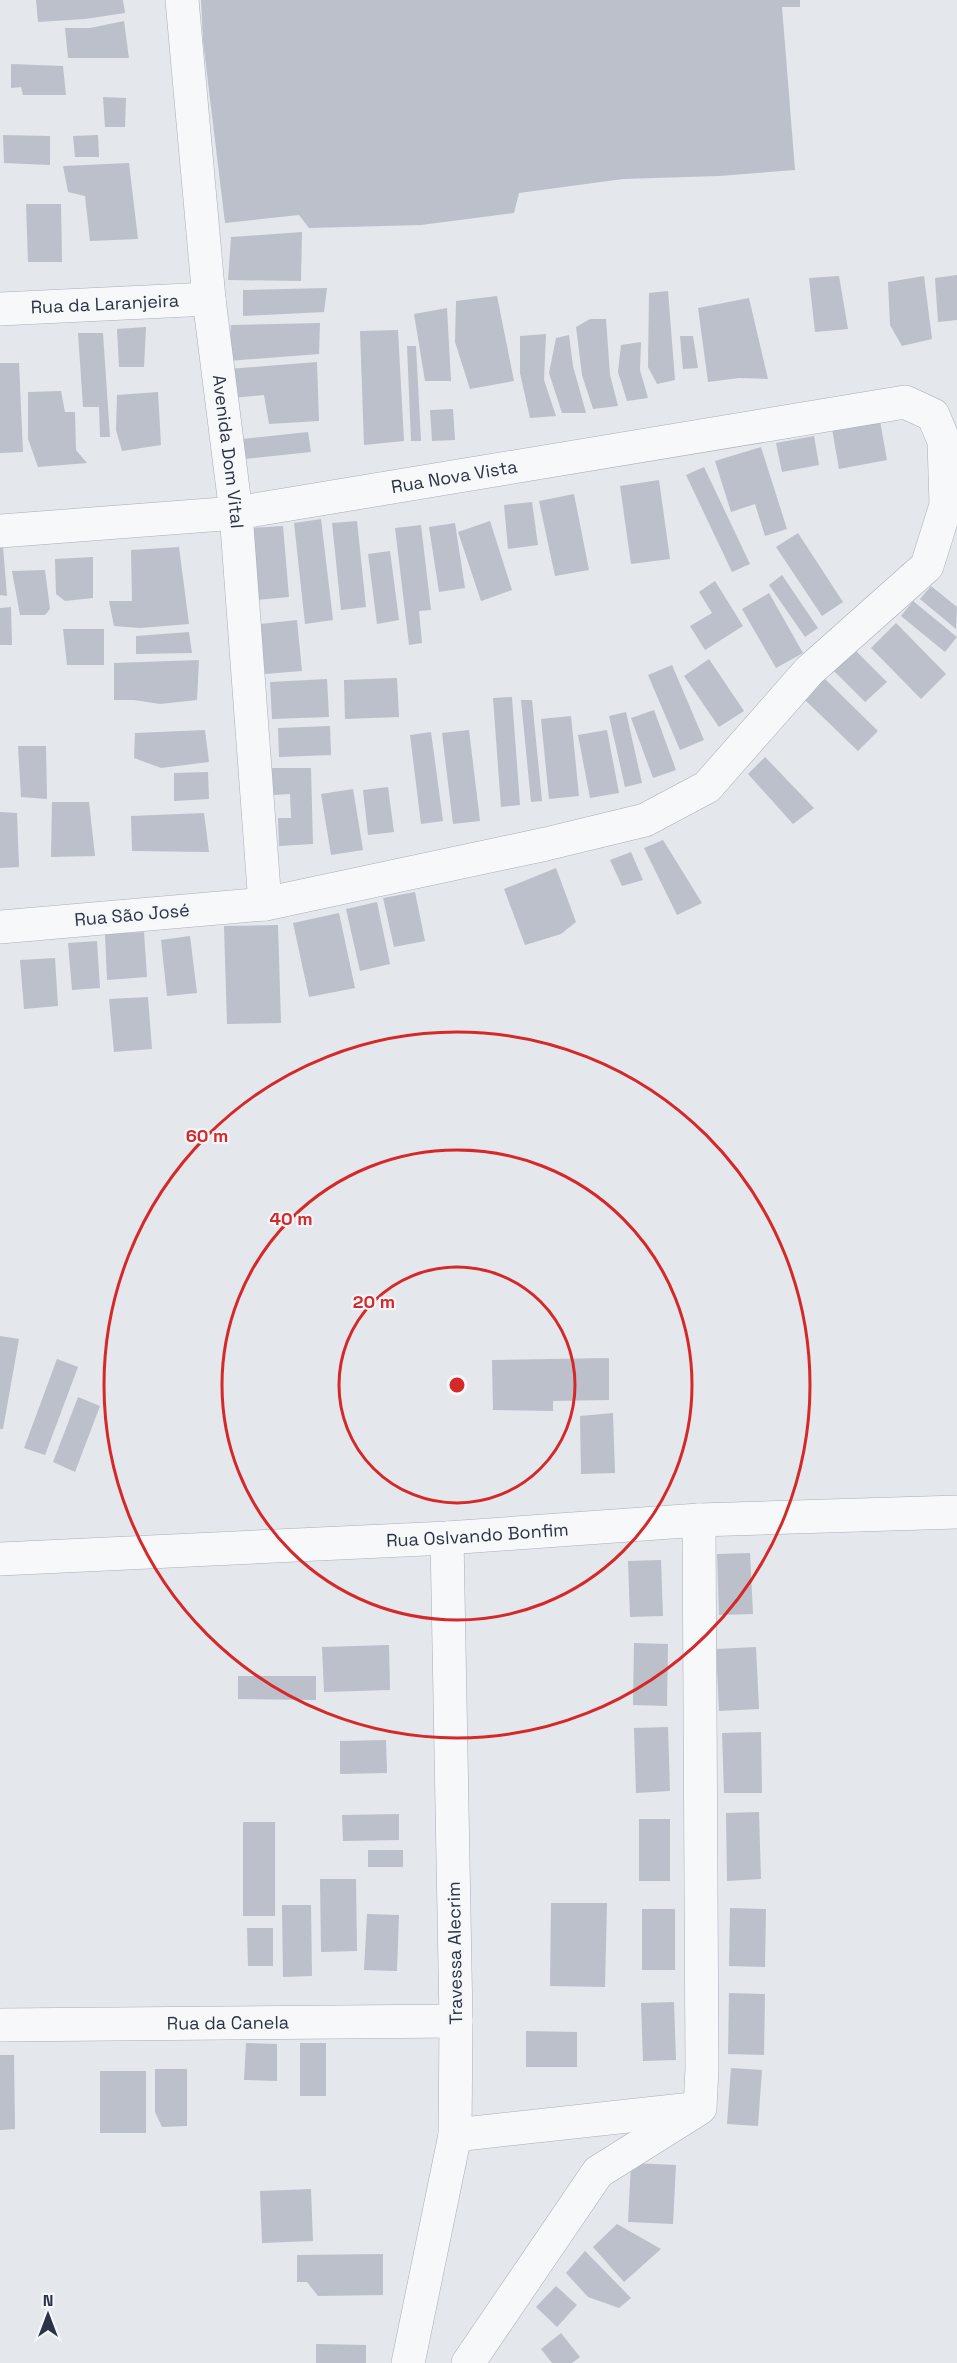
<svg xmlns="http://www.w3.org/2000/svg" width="957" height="2363" font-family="'Space Grotesk',sans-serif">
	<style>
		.building { fill: #bbc0ca }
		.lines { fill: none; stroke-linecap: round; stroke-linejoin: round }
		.minor-casing { stroke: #a9aeb7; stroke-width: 34 }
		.minor { stroke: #f7f8fa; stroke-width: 33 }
		.ring { fill: none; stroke: #d62828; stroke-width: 3 }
		.labels { text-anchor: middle; stroke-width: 4.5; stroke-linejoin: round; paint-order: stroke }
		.street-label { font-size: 18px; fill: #2b3445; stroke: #f4f6f9 }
		.centre { fill: #d62828; stroke: #f4f6f9; stroke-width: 3 }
		.ring-label { font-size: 18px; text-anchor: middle; font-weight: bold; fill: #d62828; stroke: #f4f6f9; stroke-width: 4.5; stroke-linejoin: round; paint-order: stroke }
	</style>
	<rect width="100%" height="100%" fill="#e4e7ec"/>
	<g class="building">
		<polygon points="36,0 123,0 125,13 85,19 38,22"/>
		<polygon points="201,0 800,0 800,7 782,7 795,170 719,176 623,179 519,193 514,213 421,225 309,228 299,215 225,223 203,41"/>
		<polygon points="124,21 129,58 68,58 65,28 90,28"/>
		<polygon points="11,64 63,66 66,95 23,95 21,87 11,88"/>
		<polygon points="103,97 126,98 125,127 105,127"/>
		<polygon points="3,135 50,136 50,165 4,163"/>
		<polygon points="98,135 99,157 75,157 73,136"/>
		<polygon points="129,163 138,239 90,241 85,196 68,192 63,166"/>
		<polygon points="26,204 61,204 62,262 28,262"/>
		<polygon points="302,232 301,281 228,280 231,237"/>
		<polygon points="957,275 957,320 938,322 935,278"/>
		<polygon points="839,276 848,329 815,332 809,278"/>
		<polygon points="924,276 932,339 902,346 890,325 888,282"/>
		<polygon points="327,288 324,312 243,316 243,290"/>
		<polygon points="668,291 675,380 657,384 648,367 649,293"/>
		<polygon points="497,296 514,381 470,389 455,342 456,301"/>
		<polygon points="749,298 768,379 739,378 708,382 698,308"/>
		<polygon points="447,308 451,381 425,381 414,314"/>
		<polygon points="590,319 606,319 610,375 618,406 593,409 582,375 576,327"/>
		<polygon points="320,323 319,354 228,361 231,325"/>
		<polygon points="146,327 144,367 119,367 117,329"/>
		<polygon points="398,330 404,441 364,445 360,331"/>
		<polygon points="78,333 103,333 110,437 100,437 99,407 83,407"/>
		<polygon points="546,334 544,380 556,416 530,418 520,373 520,336"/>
		<polygon points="569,335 573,366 586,413 562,413 549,373 556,338"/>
		<polygon points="680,336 693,336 698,368 683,369"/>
		<polygon points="641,342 640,370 648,398 627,401 618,372 621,345"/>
		<polygon points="407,346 416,346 421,441 411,441"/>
		<polygon points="317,362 319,421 269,424 264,395 231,398 228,369"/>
		<polygon points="0,363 19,363 23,452 0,453"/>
		<polygon points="61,391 65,412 75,412 76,450 87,463 38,467 28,439 28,392"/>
		<polygon points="158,392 161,445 122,451 116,430 117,395"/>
		<polygon points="453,409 455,440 432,441 430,410"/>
		<polygon points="880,421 887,460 839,469 832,429"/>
		<polygon points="308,432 311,452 245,459 243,439"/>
		<polygon points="814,436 819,465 782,472 776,443"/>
		<polygon points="761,447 787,529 765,536 755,504 731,512 715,461"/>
		<polygon points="704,467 750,564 732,572 686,475"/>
		<polygon points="659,480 670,559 631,564 620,486"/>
		<polygon points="574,494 589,570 555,576 539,501"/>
		<polygon points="532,502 538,545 508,549 504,505"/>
		<polygon points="321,519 333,620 305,624 294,523"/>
		<polygon points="357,521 366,607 341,610 332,523"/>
		<polygon points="490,521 512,590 481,601 458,532"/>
		<polygon points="455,523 465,588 439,592 429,527"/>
		<polygon points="421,525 431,610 419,611 422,643 409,645 395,528"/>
		<polygon points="283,526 289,597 256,600 251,528"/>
		<polygon points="798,533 843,602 822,616 776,547"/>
		<polygon points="0,547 3,547 7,596 0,595"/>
		<polygon points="179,547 189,624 140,628 114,626 109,601 132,601 131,550"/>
		<polygon points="390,551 399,620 377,624 368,554"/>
		<polygon points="93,557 93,598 65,601 56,594 55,559"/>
		<polygon points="45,570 50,609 45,615 20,615 12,571"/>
		<polygon points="782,575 818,628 805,637 769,585"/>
		<polygon points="715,581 743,626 705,650 690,626 712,613 699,592"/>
		<polygon points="931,586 957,607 956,629 920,599"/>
		<polygon points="769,593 803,653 776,668 742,609"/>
		<polygon points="913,601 957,637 945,652 901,616"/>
		<polygon points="11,607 12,645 0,645 0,608"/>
		<polygon points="297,620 302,671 265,674 260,624"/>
		<polygon points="896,623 946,674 921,699 871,648"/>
		<polygon points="63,629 104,629 104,665 67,665"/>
		<polygon points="189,632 192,653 136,654 136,636"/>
		<polygon points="854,649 887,682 865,702 833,670"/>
		<polygon points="709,659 744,711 719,727 684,676"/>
		<polygon points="199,660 197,700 160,704 134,700 114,700 114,663"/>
		<polygon points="672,665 704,740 680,750 648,675"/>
		<polygon points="397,678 399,717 345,719 344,680"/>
		<polygon points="824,678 878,731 858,751 804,699"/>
		<polygon points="327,679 329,717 272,719 270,682"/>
		<polygon points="512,697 520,805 501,807 493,698"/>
		<polygon points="521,700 532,700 542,801 531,802"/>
		<polygon points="654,710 676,770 653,778 631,718"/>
		<polygon points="626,712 642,783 625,787 609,716"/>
		<polygon points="571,716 579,796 549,799 541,719"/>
		<polygon points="330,726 331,755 279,757 278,728"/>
		<polygon points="205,730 209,762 161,768 134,758 135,733"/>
		<polygon points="469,730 480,821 453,824 442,733"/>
		<polygon points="607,730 619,793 590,798 578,735"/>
		<polygon points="431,732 443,821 421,824 410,735"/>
		<polygon points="18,746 46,746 47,799 21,797"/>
		<polygon points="765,757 814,808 793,824 748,774"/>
		<polygon points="272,768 311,768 313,844 279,846 278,818 291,818 290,794 273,795"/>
		<polygon points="208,772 209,799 174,801 174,773"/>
		<polygon points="388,787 394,832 368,835 363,790"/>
		<polygon points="353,789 363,850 331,855 321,794"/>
		<polygon points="52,802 89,802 95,856 51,857"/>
		<polygon points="0,812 17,813 19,867 0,868"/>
		<polygon points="204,813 209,852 132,851 131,816"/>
		<polygon points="663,840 702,903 677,915 644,848"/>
		<polygon points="631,852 643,880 622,886 610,860"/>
		<polygon points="556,868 576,922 561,934 525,945 504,889"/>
		<polygon points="415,892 425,941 394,947 383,898"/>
		<polygon points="377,902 390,964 360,971 346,909"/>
		<polygon points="339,913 355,988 309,997 293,923"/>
		<polygon points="278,925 281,1023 227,1024 224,926"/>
		<polygon points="144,932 147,977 107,980 105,934"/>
		<polygon points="190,936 197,993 167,996 161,940"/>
		<polygon points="97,941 100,988 72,990 68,943"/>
		<polygon points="55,958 58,1006 24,1009 20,960"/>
		<polygon points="148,997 152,1049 114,1052 109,999"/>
		<polygon points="0,1336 19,1339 3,1429 0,1429"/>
		<polygon points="609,1358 609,1400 553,1401 553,1411 493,1410 492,1360"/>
		<polygon points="57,1359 78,1367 45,1455 24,1448"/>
		<polygon points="78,1397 100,1406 75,1472 53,1462"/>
		<polygon points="613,1413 615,1473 581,1474 580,1416"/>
		<polygon points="750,1553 753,1614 719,1615 717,1554"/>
		<polygon points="661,1560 663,1616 630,1617 628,1561"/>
		<polygon points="634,1643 668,1644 667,1706 633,1705"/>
		<polygon points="389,1645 390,1690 324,1692 322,1647"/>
		<polygon points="756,1647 759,1709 719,1711 716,1649"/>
		<polygon points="238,1676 316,1676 316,1700 238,1699"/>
		<polygon points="668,1727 670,1791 636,1793 634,1728"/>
		<polygon points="761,1732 762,1793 724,1793 722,1733"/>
		<polygon points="386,1740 387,1773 340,1774 340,1741"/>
		<polygon points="759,1812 761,1879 727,1881 726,1813"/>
		<polygon points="399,1814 399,1840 343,1841 342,1815"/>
		<rect x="639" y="1819" width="31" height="62"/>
		<rect x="243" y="1822" width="32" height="94"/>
		<rect x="368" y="1850" width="35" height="17"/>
		<polygon points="320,1879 356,1879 357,1951 321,1952"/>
		<polygon points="551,1903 607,1903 605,1987 550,1986"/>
		<polygon points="282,1905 311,1905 312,1976 283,1977"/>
		<polygon points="730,1908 766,1909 765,1967 729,1966"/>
		<rect x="642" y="1909" width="33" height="61"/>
		<polygon points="367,1914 399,1915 397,1971 364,1970"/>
		<polygon points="247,1928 273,1928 273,1966 248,1966"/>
		<polygon points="729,1993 765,1994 764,2055 728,2054"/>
		<polygon points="674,2002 676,2060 643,2061 641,2003"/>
		<polygon points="526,2031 577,2032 577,2067 526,2067"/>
		<polygon points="246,2043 277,2044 277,2081 244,2080"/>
		<rect x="300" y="2043" width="26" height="53"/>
		<polygon points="0,2055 14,2055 15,2129 0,2130"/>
		<polygon points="731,2068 762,2070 758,2126 727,2124"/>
		<polygon points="155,2069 187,2069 187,2126 162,2127 155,2112"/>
		<rect x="100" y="2071" width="46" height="62"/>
		<polygon points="631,2163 676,2165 673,2224 628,2222"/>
		<polygon points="311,2189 313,2241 262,2243 260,2191"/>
		<polygon points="617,2224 661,2249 624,2282 593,2247"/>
		<polygon points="585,2251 631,2298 619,2308 588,2297 566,2273"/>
		<polygon points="383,2254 383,2295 318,2296 307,2282 297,2282 297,2255"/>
		<polygon points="556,2286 577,2305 557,2327 536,2307"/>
		<polygon points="561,2333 580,2357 572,2363 552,2363 541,2349"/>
		<polygon points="316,2344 366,2345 366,2363 316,2363"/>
	</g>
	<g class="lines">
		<defs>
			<g id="minor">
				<path id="s1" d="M182,0l27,299 27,214 29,391"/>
				<path id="s2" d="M0,309l209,-10"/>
				<path id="s3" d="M0,531l236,-18 669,-111 28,13 11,26 2,64 -19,61 -118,105 -102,116 -62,33 -99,24 -281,60 -265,23"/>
				<path id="s4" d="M0,1559l447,-21 252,-18 258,-8"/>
				<path id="s5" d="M0,2025l456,-4"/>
				<polyline points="455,2135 692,2109"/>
				<polyline points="408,2363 455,2135 456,2021 447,1538"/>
				<polyline points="468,2363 598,2172 700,2108 702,2069 699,1520"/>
			</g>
		</defs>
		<use href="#minor" class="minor-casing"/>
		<use href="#minor" class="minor"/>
	</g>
	<g class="ring">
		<circle cx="457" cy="1385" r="118"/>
		<circle cx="457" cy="1385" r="235"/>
		<circle cx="457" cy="1385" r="353"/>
	</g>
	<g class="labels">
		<g class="street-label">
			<text dy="6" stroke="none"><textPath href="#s2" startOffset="105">Rua da Laranjeira</textPath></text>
			<text dy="6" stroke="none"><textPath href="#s1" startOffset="454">Avenida Dom Vital</textPath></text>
			<text dy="6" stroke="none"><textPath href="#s3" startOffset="458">Rua Nova Vista</textPath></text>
			<text transform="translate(132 915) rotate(-5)" y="6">Rua São José</text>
			<text dy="6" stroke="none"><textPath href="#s4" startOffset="478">Rua Oslvando Bonfim</textPath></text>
			<text transform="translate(455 1953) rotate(-91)" y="6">Travessa Alecrim</text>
			<text dy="6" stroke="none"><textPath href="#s5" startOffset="228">Rua da Canela</textPath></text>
		</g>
	</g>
	<circle cx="457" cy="1385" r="9" class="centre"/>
	<g class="ring-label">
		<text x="207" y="1142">60 m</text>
		<text x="291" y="1225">40 m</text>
		<text x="374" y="1308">20 m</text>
	</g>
	<g transform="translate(48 2315)" stroke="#f4f6f9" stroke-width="4.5" paint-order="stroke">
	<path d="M0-4.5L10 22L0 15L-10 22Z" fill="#2b3445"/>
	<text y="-9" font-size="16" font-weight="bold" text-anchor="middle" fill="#2b3445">N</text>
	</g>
</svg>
